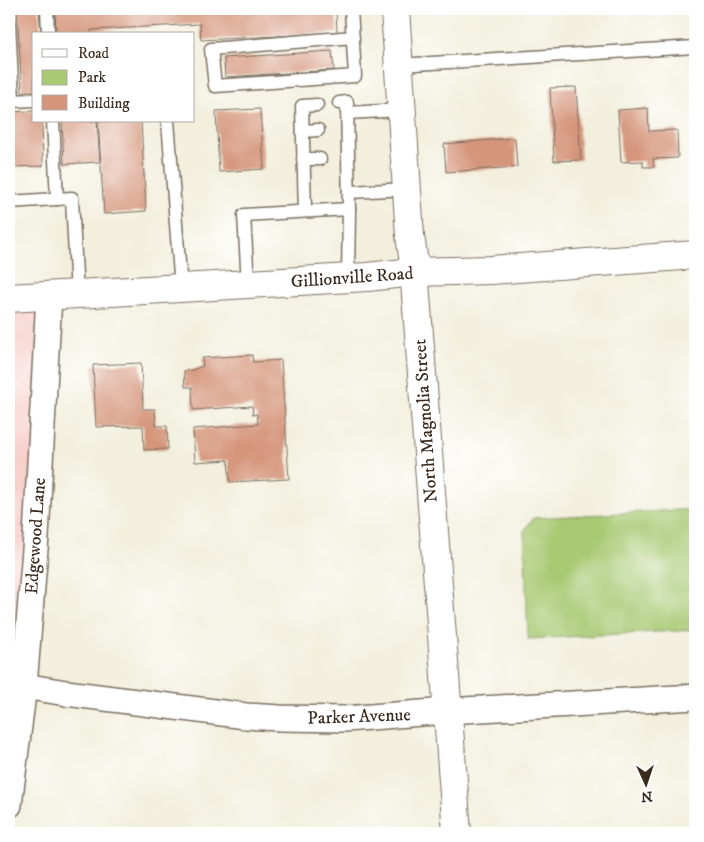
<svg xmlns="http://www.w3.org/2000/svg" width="704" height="842" font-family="'IM FELL DW Pica',serif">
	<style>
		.built { fill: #f7d0cc }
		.green { fill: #a8ca73; stroke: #727a48 }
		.building { fill: #d5957a }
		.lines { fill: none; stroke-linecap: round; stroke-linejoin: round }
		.service-casing { stroke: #7b6f60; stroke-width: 15 }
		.minor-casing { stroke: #7b6f60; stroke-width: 28 }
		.tertiary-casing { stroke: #7b6f60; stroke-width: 30 }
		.secondary-casing { stroke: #7b6f60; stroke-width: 30 }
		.service { stroke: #fff; stroke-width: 12 }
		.minor { stroke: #fff; stroke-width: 25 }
		.tertiary { stroke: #fff; stroke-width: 28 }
		.secondary { stroke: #fff; stroke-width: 28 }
		.labels { text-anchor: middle; stroke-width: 4; stroke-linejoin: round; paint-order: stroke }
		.street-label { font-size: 18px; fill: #3b2a1e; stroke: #fff }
	</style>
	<rect width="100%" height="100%" fill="#fff"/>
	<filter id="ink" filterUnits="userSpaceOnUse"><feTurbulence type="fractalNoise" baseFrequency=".02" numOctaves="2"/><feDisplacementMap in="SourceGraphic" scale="10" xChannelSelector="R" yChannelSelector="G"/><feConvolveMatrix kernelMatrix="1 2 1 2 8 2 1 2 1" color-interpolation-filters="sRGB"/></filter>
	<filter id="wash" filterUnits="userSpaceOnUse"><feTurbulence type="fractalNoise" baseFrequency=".0096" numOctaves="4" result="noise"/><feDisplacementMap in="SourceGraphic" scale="20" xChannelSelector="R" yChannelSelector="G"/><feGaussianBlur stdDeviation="1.12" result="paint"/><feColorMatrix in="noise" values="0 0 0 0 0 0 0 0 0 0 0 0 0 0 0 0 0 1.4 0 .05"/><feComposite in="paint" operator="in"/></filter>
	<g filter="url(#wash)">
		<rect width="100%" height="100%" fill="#f2efdc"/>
		<polygon class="built" points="46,299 9,770 9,300"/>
		<polygon class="green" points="695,509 695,630 528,639 524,531 533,518"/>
		<g id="blocks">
			<g class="building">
				<polygon points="17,9 39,9 41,34 34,34 34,91 22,92"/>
				<polygon points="55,9 336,9 337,33 201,40 200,24 91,30 92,34 56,34"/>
				<polygon points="332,51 334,70 225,77 224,58"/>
				<polygon points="576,87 581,160 554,161 550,88"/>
				<polygon points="648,108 649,131 677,130 678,158 653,159 654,167 643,167 643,161 621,162 618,110"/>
				<polygon points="260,109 264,169 219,172 216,111"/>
				<polygon points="34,111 34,121 42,121 43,166 9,167 9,112"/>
				<polygon points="62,121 97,121 100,162 64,164"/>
				<polygon points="98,121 141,121 146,211 104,214"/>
				<polygon points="515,138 517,167 446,172 444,144"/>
				<polygon points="252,355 253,362 281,360 289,479 230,482 228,460 195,462 193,429 258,424 257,414 253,415 252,406 193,410 192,387 185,387 184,371 192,370 203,366 202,358"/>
				<polygon points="141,363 143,409 155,409 156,426 167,426 168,449 144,450 143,426 96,427 93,365"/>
			</g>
		</g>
	</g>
	<g filter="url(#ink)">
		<use href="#blocks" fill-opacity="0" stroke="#7b6f60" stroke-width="1"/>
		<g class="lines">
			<defs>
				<g id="service">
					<polyline points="47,9 48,34"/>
					<polyline points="351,9 355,76 215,86 211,49 353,37"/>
					<polyline points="9,22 13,101"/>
					<polyline points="399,65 695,47"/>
					<polyline points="9,101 34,100"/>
					<polyline points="339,103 347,102 349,209"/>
					<polyline points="347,113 401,110"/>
					<polyline points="53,121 57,199"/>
					<polyline points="168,121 181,288"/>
					<polyline points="303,131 318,130"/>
					<polyline points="303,159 320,159"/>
					<polyline points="350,192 407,189"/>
					<polyline points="9,202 72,198 77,294"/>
					<polyline points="305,210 302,106 317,105"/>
					<polyline points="248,284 244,215 349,209 348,278"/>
				</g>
				<g id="minor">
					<polyline points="24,686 66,693 246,716 280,718 345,719 447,711 695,697"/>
					<polyline points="9,805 24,686 36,537 49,296"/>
				</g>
				<polyline id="tertiary" points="395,9 410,236 413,256 457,833"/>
				<polyline id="secondary" points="9,298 367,277 414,272 491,270 695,255"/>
			</defs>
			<use href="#service" class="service-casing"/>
			<use href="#minor" class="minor-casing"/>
			<use href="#tertiary" class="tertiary-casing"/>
			<use href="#secondary" class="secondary-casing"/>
			<use href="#service" class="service"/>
			<use href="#minor" class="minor"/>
			<use href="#tertiary" class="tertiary"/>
			<use href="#secondary" class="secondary"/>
		</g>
	</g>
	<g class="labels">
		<g class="street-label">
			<text transform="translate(352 277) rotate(-4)" y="6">Gillionville Road</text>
			<text transform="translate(425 421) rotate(-94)" y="6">North Magnolia Street</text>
			<text transform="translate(35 536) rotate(-86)" y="6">Edgewood Lane</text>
			<text transform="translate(359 716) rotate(-2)" y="6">Parker Avenue</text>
		</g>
	</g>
	<rect width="704" height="842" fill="none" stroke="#fff" stroke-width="30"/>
	<rect x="32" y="32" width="162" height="90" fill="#ffffff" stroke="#b1aaa5"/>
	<rect x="42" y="49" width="25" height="8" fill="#ffffff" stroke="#b1aaa5"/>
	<text x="78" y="58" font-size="15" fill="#3b2a1e">Road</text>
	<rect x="42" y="70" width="25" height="15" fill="#a8ca73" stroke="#b1aaa5"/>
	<text x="78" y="82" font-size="15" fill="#3b2a1e">Park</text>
	<rect x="42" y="95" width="25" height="15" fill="#d5957a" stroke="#b1aaa5"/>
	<text x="78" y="108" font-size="15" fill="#3b2a1e">Building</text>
	<g transform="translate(646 784) rotate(177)" stroke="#ffffff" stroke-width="4" paint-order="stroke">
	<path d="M0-4L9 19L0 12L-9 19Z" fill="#3b2a1e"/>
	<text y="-8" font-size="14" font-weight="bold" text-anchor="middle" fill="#3b2a1e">N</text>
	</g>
</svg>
